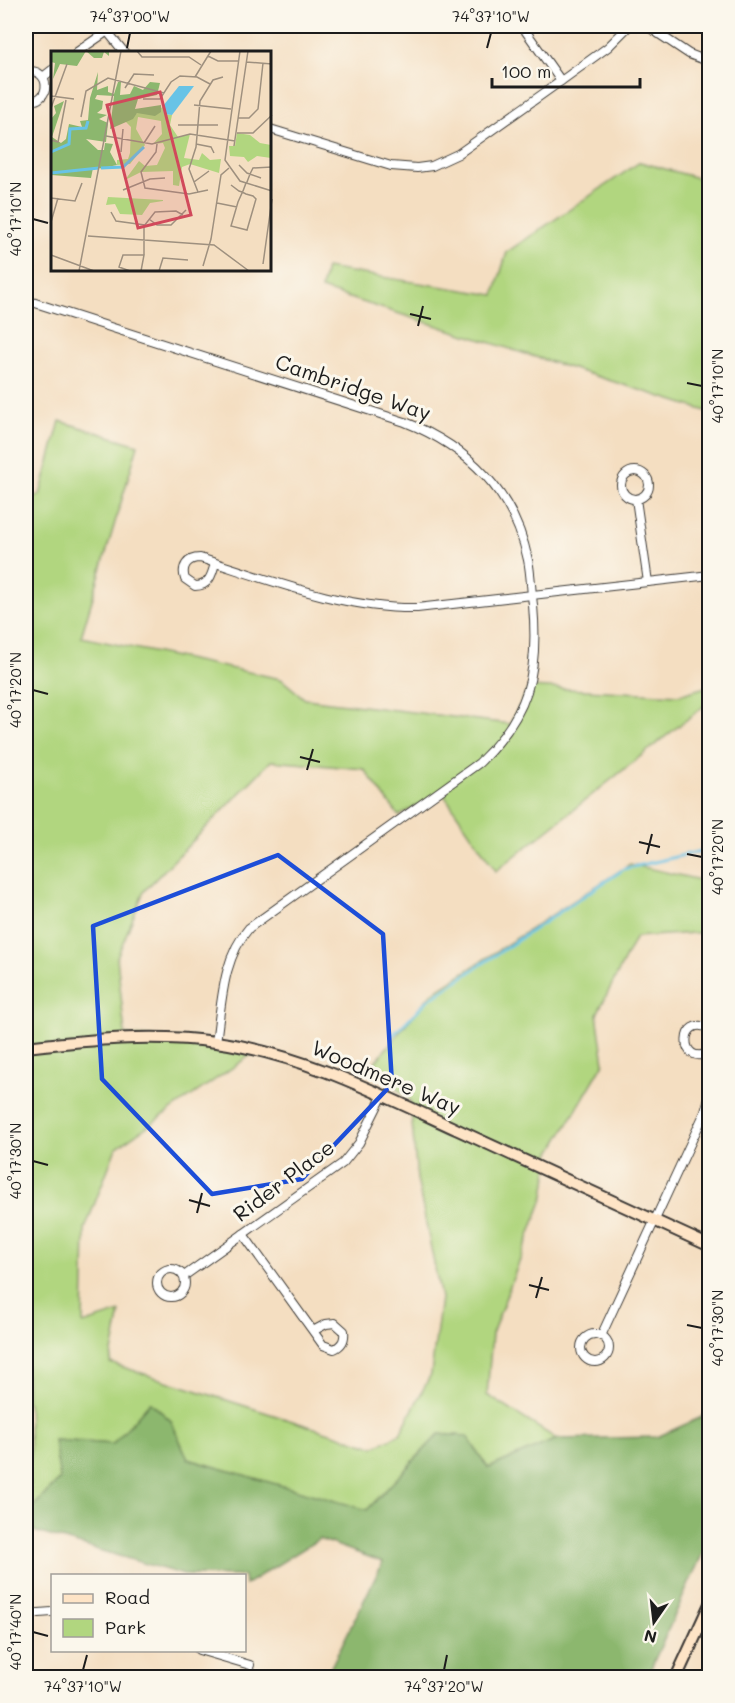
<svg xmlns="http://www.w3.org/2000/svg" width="735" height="1703" font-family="Mali,sans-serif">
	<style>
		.green { fill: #b1d67f; stroke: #66794e; stroke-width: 1.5 }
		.forest { fill: #8cb76e; stroke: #546a45; stroke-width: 1.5 }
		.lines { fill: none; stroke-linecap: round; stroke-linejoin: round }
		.stream { stroke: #68c3e6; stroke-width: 3 }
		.street-casing { stroke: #3c3935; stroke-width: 10 }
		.secondary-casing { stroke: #3c3935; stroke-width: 14 }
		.street { stroke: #fff; stroke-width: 8 }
		.secondary { stroke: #fee4c6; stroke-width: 10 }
		.marked { fill: none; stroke: #1d4ed8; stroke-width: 4.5; stroke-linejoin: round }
		.ticks { fill: none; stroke: #1c1c1c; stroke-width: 2 }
		.labels { text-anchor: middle; stroke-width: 6; stroke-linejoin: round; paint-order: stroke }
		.street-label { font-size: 21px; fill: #1c1c1c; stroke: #fbf7ec }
		.inset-river { fill: none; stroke: #68c3e6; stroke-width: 3 }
		.inset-road { fill: none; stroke: #9e907f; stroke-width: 1.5 }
		.view { fill: #d1495b; fill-opacity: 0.15; stroke: #d1495b; stroke-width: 3 }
		.inset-edge { fill: none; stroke: #1c1c1c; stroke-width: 3 }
		.neatline { fill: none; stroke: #1c1c1c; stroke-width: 2 }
		.ticks-label { font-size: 15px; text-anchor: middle; fill: #1c1c1c }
	</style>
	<rect width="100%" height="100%" fill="#fbf7ec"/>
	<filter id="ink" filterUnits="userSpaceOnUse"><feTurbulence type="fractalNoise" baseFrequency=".0167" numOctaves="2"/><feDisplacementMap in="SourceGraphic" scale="12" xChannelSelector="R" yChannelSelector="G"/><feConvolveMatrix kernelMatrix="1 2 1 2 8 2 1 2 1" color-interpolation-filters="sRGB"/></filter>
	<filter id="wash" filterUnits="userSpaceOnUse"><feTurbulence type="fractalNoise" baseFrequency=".008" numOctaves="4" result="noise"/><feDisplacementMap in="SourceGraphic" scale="24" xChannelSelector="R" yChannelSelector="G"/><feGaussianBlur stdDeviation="1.35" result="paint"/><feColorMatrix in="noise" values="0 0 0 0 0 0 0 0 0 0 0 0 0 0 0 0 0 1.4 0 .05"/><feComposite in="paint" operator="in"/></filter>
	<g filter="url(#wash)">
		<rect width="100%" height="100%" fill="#f4dec1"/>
		<g class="green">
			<polygon points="640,162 709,181 709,412 321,289 326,268 494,295 507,252"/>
			<polygon points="60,421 138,445 81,637 281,679 305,699 510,724 529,687 679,695 709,686 709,702 496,871 442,792 399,816 364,769 271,761 144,891 117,957 125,1035 258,1050 116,1148 85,1229 83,1324 120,1312 110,1363 374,1447 400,1434 431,1374 441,1298 417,1179 410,1100 371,1067 431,994 630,864 709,882 709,932 636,937 597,1014 604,1063 550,1154 544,1196 492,1334 487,1395 557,1439 488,1468 467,1436 439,1434 367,1510 188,1459 171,1421 150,1402 113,1444 54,1440 60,1479 32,1508 26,1509 26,1470 30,1460 28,1403 26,1402 26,498 40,495"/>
		</g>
		<polygon class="forest" points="150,1402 171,1421 188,1459 367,1510 439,1434 467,1436 488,1468 557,1439 657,1437 702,1417 709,1406 709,1539 647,1677 326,1677 383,1562 319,1539 245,1585 244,1576 184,1575 33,1531 32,1508 60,1479 54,1440 113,1444"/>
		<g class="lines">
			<polyline class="stream" points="392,1036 428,1000 624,869 710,849"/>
		</g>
	</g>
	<g filter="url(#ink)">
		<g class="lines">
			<defs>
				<g id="street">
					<polyline points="522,26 561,81"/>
					<polyline points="647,26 689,54 710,62"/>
					<polyline points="107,31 124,52"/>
					<polyline points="77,52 115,26"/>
					<path d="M26,72c26,-6 26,34 0,28"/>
					<polyline points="43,77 52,70"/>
					<polyline points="270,129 391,166 417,168 432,166 458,154 561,81 608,47 629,26"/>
					<path d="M26,300l379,122c63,25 109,70 123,138 3,14 3,30 5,45 6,68 -4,110 -54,158l-230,165c-27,31 -27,75 -33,114"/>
					<circle cx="635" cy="485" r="14"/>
					<polyline points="636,499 648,582"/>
					<path d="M215,563c-3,12 -6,23 -20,23l-10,-7c-4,-12 2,-21 15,-21 70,22 143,51 217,50l293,-33"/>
					<path d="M710,1029c-31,-17 -32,40 0,23"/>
					<path d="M243,1234l80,111 11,4c9,-4 11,-10 10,-18l-9,-8 -9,1 -13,7"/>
					<circle cx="171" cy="1283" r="14"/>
					<polyline points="184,1276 343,1163 359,1143 383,1095"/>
					<circle cx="595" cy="1348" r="14"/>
					<polyline points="601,1336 705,1112 710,1094"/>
					<polyline points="26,1614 52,1612"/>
					<polyline points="199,1650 250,1665"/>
				</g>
				<g id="secondary">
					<path d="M26,1047c63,-7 126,-14 190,-5 86,12 164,52 242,88 84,39 168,77 252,116"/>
					<polyline points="676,1678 710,1604"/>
				</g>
			</defs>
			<use href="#street" class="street-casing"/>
			<use href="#secondary" class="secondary-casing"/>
			<use href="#street" class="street"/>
			<use href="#secondary" class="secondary"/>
		</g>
	</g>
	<path class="marked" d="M278,855l105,79 9,150 -90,95 -90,15 -110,-115 -9,-153z"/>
	<path class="ticks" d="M127,48l3,-15M487,48l4,-15M33,219l15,4M410,314l21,5M418,326l5,-20M687,383l15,3M33,690l15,4M300,757l20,5M307,770l6,-21M639,842l21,5M647,854l5,-20M687,854l15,3M33,1161l15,4M189,1200l21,6M197,1213l5,-20M529,1285l20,5M536,1298l6,-21M687,1325l15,3M33,1632l15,4M83,1670l4,-15M444,1670l3,-15"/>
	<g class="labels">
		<g class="street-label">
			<text transform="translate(353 388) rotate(19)" y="7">Cambridge Way</text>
			<text transform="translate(386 1078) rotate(23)" y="7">Woodmere Way</text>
			<text transform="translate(284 1181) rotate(-37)" y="7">Rider Place</text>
		</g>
	</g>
	<g transform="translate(51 51)">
		<rect width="220" height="220" fill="#f4dec1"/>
		<path d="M112,55l1,8 8,1 -2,10 8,12 12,-3 -6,24 15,2 3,-7 8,7 11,-1 -2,14 -29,-9 -8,3 -3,19 -6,-1v-14l-32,1 -16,8 14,-19 6,5 12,-1 8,-17 -2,-5 -10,1 9,-10 -1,-13 -23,-4 -2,12 9,16 -15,19 -13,1v-5l11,-1 2,-6 1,-26 -6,-6 12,-8h20zM186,82l13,2 10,8 11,2v13l-14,-2 -9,6 -4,-5 -14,-1 -1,-10h6zM57,146l55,3v1l-13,2 -8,12 -22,-1 -5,-10 -9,1z" fill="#b1d67f"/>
		<path d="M0,0h58v5l-5,-4 -2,6h-8l-8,-7 -9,15 -17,-2 -7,15 2,-16 -4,-1zM47,21l-1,18 11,-4v6l6,2 4,-12h3l-1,13 10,-1 4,-8 9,4 7,-8 10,1 -3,12 -19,4 -3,10 26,-4v7l-6,4 -18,-3 -4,6 -23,10 4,-33 -17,-1 -2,4 8,2 -1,8 -5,4 10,2 -8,4 9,4 -2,19 -20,-3 12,11h6l1,-7 8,1 -3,8 7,13 -14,3 13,1 -23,-1 -2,10 -40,-3v-56l5,-6 -2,-7 10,-5 -12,36 9,6 5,-4 3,-15 13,3 -2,-6 8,-1 2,-22z" fill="#8cb76e"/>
		<path d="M128,35h15l-22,29 -8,-1 -1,-8z" fill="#68c3e6"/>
		<path class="inset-river" d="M0,101l18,-8 1,-15 16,-1 2,-7M50,117l22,-1 21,-20M0,122l48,-5"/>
		<path class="inset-road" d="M86,0l5,6h47l12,8M189,0l-15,109 15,21 32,10M157,5l10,5h20M195,11l26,2M144,26l16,-26M74,37l9,-14 20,1M0,45l23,3M92,48h17l11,-17 9,-6 17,1 13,7M143,54l37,4M0,57l16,-44M30,66l5,-26 22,-13 56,15M187,67h11l9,-9 5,-46M127,74h40M186,82h16l19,-18M55,85l46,8 38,-10 45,7M0,89l7,2 8,-42M93,92l11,-17M106,93l-1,8 -15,20 4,16 44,6 19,-4M145,93l15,3 3,6M183,95l14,-95M70,101l2,-23M188,114l8,8 14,5M143,131l15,-11M180,134l8,6 3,1 4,2 7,2 3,3 -9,31 -16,-4 7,-24 4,-9v-1l1,-1 3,-8 1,-1 3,-8 3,-6 19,-1M72,139l27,-11 15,-1M147,141l-9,-23 7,-22 4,-46 13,-21 10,-3M0,147l24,3 7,-18M166,152l20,4M60,161l5,9 29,4M98,168l8,6h14l15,-15M0,171l7,-24M37,185l126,9 35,26M0,204l43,16M93,204v-29l11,-14 21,-1 7,4M212,213l9,-65M152,215l8,-27 10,-64 8,-7M28,220l42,-220M79,220l-11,-4 4,-12h21l-3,16M108,220l4,-13 25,2"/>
		<path class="view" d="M109,41l31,123 -53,13 -31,-123z"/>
		<rect width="220" height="220" class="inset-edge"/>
	</g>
	<rect width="735" height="1703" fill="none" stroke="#fbf7ec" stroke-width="66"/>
	<rect x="51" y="1574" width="195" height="78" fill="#fbf7ec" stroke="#a29f99" stroke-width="1.5"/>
	<rect x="63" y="1594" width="30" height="9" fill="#fee4c6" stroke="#a29f99" stroke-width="1.5"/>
	<text x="105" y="1604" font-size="18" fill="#1c1c1c">Road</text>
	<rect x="63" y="1619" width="30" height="18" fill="#b1d67f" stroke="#a29f99" stroke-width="1.5"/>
	<text x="105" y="1634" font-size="18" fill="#1c1c1c">Park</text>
	<g transform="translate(654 1622) rotate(194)" stroke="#fbf7ec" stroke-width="4.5" paint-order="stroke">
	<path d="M0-4.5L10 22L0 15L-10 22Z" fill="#1c1c1c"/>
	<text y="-9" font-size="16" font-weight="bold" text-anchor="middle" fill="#1c1c1c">N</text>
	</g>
	<path d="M492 78v9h148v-9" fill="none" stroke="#1c1c1c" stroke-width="3"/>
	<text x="501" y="78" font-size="18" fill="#1c1c1c" stroke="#fbf7ec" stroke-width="4.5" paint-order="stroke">100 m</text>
	<rect x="33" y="33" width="669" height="1637" class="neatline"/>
	<g class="ticks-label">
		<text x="130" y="22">74°37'00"W</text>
		<text x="491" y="22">74°37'10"W</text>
		<text transform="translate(16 219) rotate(-90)" y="5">40°17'10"N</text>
		<text transform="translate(718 386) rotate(-90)" y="5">40°17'10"N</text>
		<text transform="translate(16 690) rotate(-90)" y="5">40°17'20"N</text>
		<text transform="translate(718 857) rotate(-90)" y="5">40°17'20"N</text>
		<text transform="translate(16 1161) rotate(-90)" y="5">40°17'30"N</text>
		<text transform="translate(718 1328) rotate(-90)" y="5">40°17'30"N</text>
		<text transform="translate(16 1632) rotate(-90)" y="5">40°17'40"N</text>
		<text x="83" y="1692">74°37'10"W</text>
		<text x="444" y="1692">74°37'20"W</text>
	</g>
</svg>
